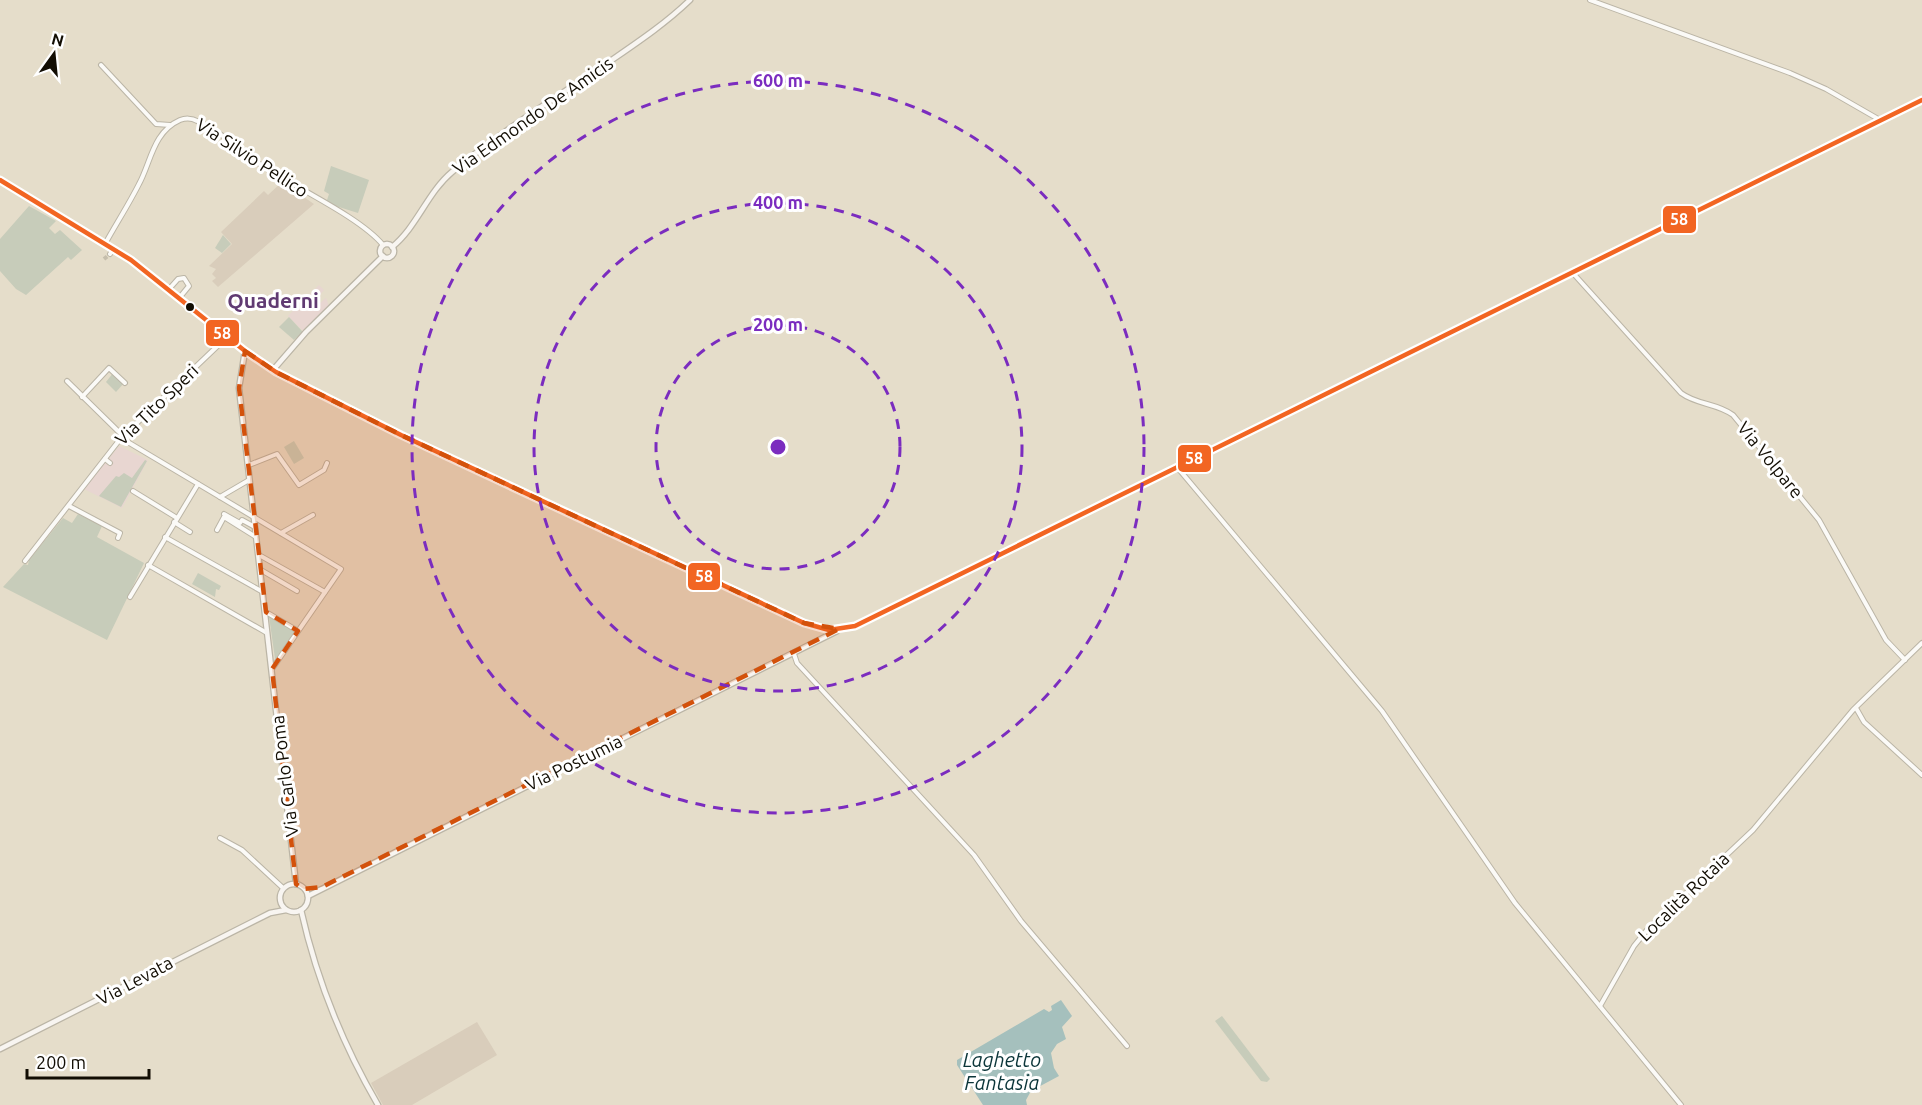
<svg xmlns="http://www.w3.org/2000/svg" width="1922" height="1105" font-family="Ubuntu,sans-serif">
	<style>
		.industrial { fill: #d9cdbb }
		.education { fill: #e8d6d1 }
		.green { fill: #c7ccba }
		.water { fill: #a5c0bd }
		.lines { fill: none; stroke-linecap: round; stroke-linejoin: round }
		.street-tunnel { stroke: #c5beac; stroke-width: 4; stroke-dasharray: 4 2; stroke-linecap: butt }
		.street-casing { stroke: #bbb5a6; stroke-width: 6 }
		.secondary-casing { stroke: #bbb5a6; stroke-width: 7 }
		.street { stroke: #fbfaf7; stroke-width: 4 }
		.secondary { stroke: #f8f5f1; stroke-width: 4.5 }
		.bus-1-casing { stroke: #fff; stroke-width: 9 }
		.bus-1 { stroke: #f26522; stroke-width: 4.5 }
		.marked { fill: #d3510b; fill-opacity: 0.2; stroke: #d3510b; stroke-width: 4.5; stroke-dasharray: 12 8; stroke-linejoin: round }
		.ring { fill: none; stroke: #7b2cbf; stroke-width: 3; stroke-dasharray: 10 8 }
		.bus-dot { fill: #120d03; stroke: #fff; stroke-width: 2 }
		.labels { text-anchor: middle; stroke-width: 6; stroke-linejoin: round; paint-order: stroke }
		.street-label { font-size: 18px; fill: #120d03; stroke: #fff }
		.water-label { font-size: 20px; font-style: italic; fill: #0b3539; stroke: #fff }
		.quarter-label { font-size: 21px; font-weight: bold; fill: #603a72; stroke: #fff }
		.centre { fill: #7b2cbf; stroke: #fff; stroke-width: 3 }
		.ring-label { font-size: 18px; text-anchor: middle; font-weight: bold; fill: #7b2cbf; stroke: #fff; stroke-width: 6; stroke-linejoin: round; paint-order: stroke }
		.line-badge { stroke: #fff; stroke-width: 2 }
		.badge-label { font-size: 16px; text-anchor: middle; font-weight: bold; fill: #fff }
	</style>
	<rect width="100%" height="100%" fill="#e5ddca"/>
	<g class="industrial">
		<polygon points="282,182 314,204 218,287 212,281 216,278 212,274 216,269 209,266 232,244 221,232 264,191 268,195"/>
		<polygon points="477,1022 497,1055 412,1105 383,1105 371,1083"/>
	</g>
	<g class="education">
		<polygon points="319,285 324,290 316,300 320,303 326,298 329,306 304,332 288,316"/>
		<polygon points="119,446 148,460 122,508 84,489"/>
	</g>
	<g class="green">
		<polygon points="331,166 369,180 358,213 326,203 329,194 324,191"/>
		<polygon points="29,206 56,221 49,228 55,234 60,230 82,250 71,260 68,257 26,295 16,289 0,271 0,239"/>
		<polygon points="223,235 231,244 222,253 215,248"/>
		<polygon points="289,317 303,332 294,340 279,327"/>
		<polygon points="113,373 124,383 116,392 106,382"/>
		<polygon points="294,441 304,458 294,464 284,447"/>
		<polygon points="145,460 147,461 121,507 99,496 116,476 119,477 124,473 132,478"/>
		<polygon points="78,514 102,526 97,537 144,563 107,640 3,587 24,564 28,565 29,560 63,518 72,523"/>
		<polygon points="198,573 221,586 219,590 216,589 215,597 192,584"/>
		<polygon points="269,616 296,632 275,659"/>
		<polygon points="1222,1016 1270,1079 1267,1082 1261,1081 1215,1021"/>
	</g>
	<polygon class="water" points="1061,1000 1072,1016 1062,1027 1066,1039 1057,1044 1051,1053 1054,1068 1059,1076 1031,1091 1026,1100 1027,1105 983,1105 957,1065 957,1060 1044,1009 1049,1012 1052,1010 1051,1006"/>
	<g class="lines">
		<polyline class="street-tunnel" points="104,259 110,254"/>
		<defs>
			<g id="street">
				<polyline points="1590,0 1790,73 1826,89 1880,120"/>
				<polyline points="101,65 156,124 170,125"/>
				<path d="M105,244c11,-20 24,-40 34,-60 12,-22 14,-52 41,-64 5,-2 12,-2 17,1 24,10 43,30 64,44 33,22 99,52 122,80"/>
				<polyline points="110,254 114,249"/>
				<path d="M1572,272l109,121c16,12 36,10 52,22l86,105 67,120 19,20"/>
				<polyline points="170,288 178,279 184,278 189,286 180,297"/>
				<polyline points="67,381 123,436"/>
				<polyline points="82,397 109,368 125,383"/>
				<polyline points="121,438 341,569 272,669"/>
				<polyline points="105,459 110,463"/>
				<polyline points="249,465 277,454 299,485 324,470 327,463"/>
				<polyline points="1177,467 1382,711 1515,903 1681,1105"/>
				<polyline points="133,491 177,518"/>
				<polyline points="220,497 249,480"/>
				<polyline points="69,506 120,533 118,538"/>
				<polyline points="224,514 240,523 242,520 255,527"/>
				<polyline points="174,522 190,532"/>
				<polyline points="217,530 224,517 256,537"/>
				<polyline points="281,533 313,515"/>
				<polyline points="165,537 263,592"/>
				<polyline points="259,555 325,592"/>
				<polyline points="25,561 121,438 227,337"/>
				<polyline points="148,565 267,633"/>
				<polyline points="261,570 297,591"/>
				<polyline points="130,597 198,484"/>
				<polyline points="266,612 298,631"/>
				<polyline points="794,654 797,663 974,855 1021,921 1127,1046"/>
				<polyline points="1856,708 1864,722 1922,775"/>
				<polyline points="220,838 242,850 283,888"/>
				<polyline points="1600,1006 1634,946 1647,930 1753,830 1853,710 1922,643"/>
			</g>
			<g id="secondary">
				<polyline points="0,180 131,260 245,351 276,372 401,435 804,623 829,630 855,626 1922,100"/>
				<circle cx="387" cy="251" r="7"/>
				<path d="M392,247c25,-20 35,-54 60,-75 48,-40 102,-73 154,-108 29,-20 58,-39 84,-64"/>
				<polyline points="245,351 239,388 296,884"/>
				<polyline points="273,370 306,332 383,256"/>
				<circle cx="294" cy="898" r="14"/>
				<polyline points="308,896 837,631"/>
				<path d="M301,910c15,67 42,135 77,195"/>
				<polyline points="0,1049 270,913 286,910"/>
			</g>
		</defs>
		<use href="#street" class="street-casing"/>
		<use href="#secondary" class="secondary-casing"/>
		<use href="#street" class="street"/>
		<use href="#secondary" class="secondary"/>
		<defs>
			<polyline id="bus-1" points="0,180 131,260 245,351 276,372 401,435 804,623 829,630 855,626 1922,100"/>
		</defs>
		<use href="#bus-1" class="bus-1-casing"/>
		<use href="#bus-1" class="bus-1"/>
	</g>
	<path class="marked" d="M245,351l31,21 125,63 403,188 35,6 -517,258 -18,2 -8,-5 -24,-215 26,-38 -32,-19 -27,-224z"/>
	<g class="ring">
		<circle cx="778" cy="447" r="122"/>
		<circle cx="778" cy="447" r="244"/>
		<circle cx="778" cy="447" r="366"/>
	</g>
	<circle class="bus-dot" cx="190" cy="307" r="5"/>
	<g class="labels">
		<g class="street-label">
			<text transform="translate(533 116) rotate(-35)" y="6">Via Edmondo De Amicis</text>
			<text transform="translate(252 158) rotate(33)" y="6">Via Silvio Pellico</text>
			<text transform="translate(157 405) rotate(-44)" y="6">Via Tito Speri</text>
			<text transform="translate(1770 460) rotate(51)" y="6">Via Volpare</text>
			<text transform="translate(574 763) rotate(-26)" y="6">Via Postumia</text>
			<text transform="translate(285 776) rotate(-97)" y="6">Via Carlo Poma</text>
			<text transform="translate(1684 897) rotate(-44)" y="6">Località Rotaia</text>
			<text transform="translate(135 981) rotate(-28)" y="6">Via Levata</text>
		</g>
		<g class="water-label">
			<text x="1002" y="1067">Laghetto<tspan x="1002" dy="23">Fantasia</tspan></text>
		</g>
		<g class="quarter-label">
			<text x="273" y="308">Quaderni</text>
		</g>
	</g>
	<circle cx="778" cy="447" r="9" class="centre"/>
	<g class="ring-label">
		<text x="778" y="87">600 m</text>
		<text x="778" y="209">400 m</text>
		<text x="778" y="331">200 m</text>
	</g>
	<g class="line-badge">
		<rect x="1662" y="205" width="35" height="29" rx="6" fill="#f26522"/>
		<rect x="205" y="319" width="35" height="28" rx="6" fill="#f26522"/>
		<rect x="1177" y="444" width="35" height="29" rx="6" fill="#f26522"/>
		<rect x="687" y="562" width="34" height="29" rx="6" fill="#f26522"/>
	</g>
	<g class="badge-label">
		<text x="1679" y="225">58</text>
		<text x="222" y="339">58</text>
		<text x="1194" y="464">58</text>
		<text x="704" y="582">58</text>
	</g>
	<g transform="translate(54 54) rotate(15)" stroke="#ffffff" stroke-width="4.5" paint-order="stroke">
	<path d="M0-4.5L10 22L0 15L-10 22Z" fill="#120d03"/>
	<text y="-9" font-size="16" font-weight="bold" text-anchor="middle" fill="#120d03">N</text>
	</g>
	<path d="M27 1069v9h122v-9" fill="none" stroke="#120d03" stroke-width="3"/>
	<text x="36" y="1069" font-size="18" fill="#120d03" stroke="#ffffff" stroke-width="4.5" paint-order="stroke">200 m</text>
</svg>
